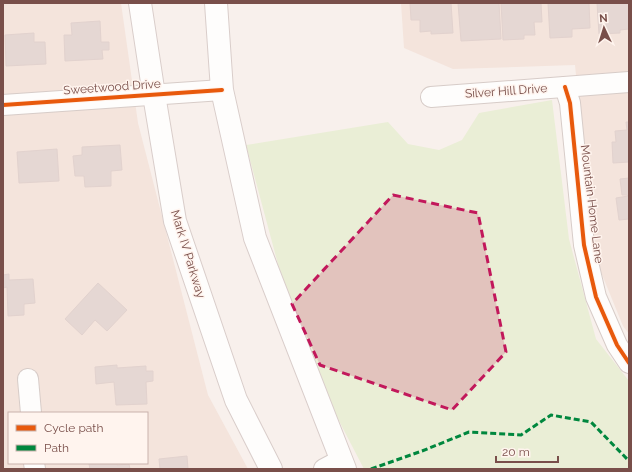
<svg xmlns="http://www.w3.org/2000/svg" width="632" height="472" font-family="Raleway,sans-serif">
	<style>
		.residential { fill: #f4e4dc; fill-rule: evenodd }
		.green { fill: #eaeed6 }
		.building { fill: #e5d7d3; stroke: #e2d2ce }
		.lines { fill: none; stroke-linecap: round; stroke-linejoin: round }
		.street-casing { stroke: #d7ccc8; stroke-width: 22 }
		.secondary-casing { stroke: #d9cdca; stroke-width: 24 }
		.street { stroke: #fefdfc; stroke-width: 20 }
		.secondary { stroke: #fefdfc; stroke-width: 22 }
		.quiet { stroke: #00873e; stroke-width: 3; stroke-dasharray: 6 3; stroke-linecap: butt }
		.cycleway-casing { stroke: #fff4ee; stroke-width: 6 }
		.cycleway { stroke: #e8590c; stroke-width: 4 }
		.marked { fill: #c2185b; fill-opacity: 0.2; stroke: #c2185b; stroke-width: 3; stroke-dasharray: 8 5; stroke-linejoin: round }
		.labels { text-anchor: middle; stroke-width: 3; stroke-linejoin: round; paint-order: stroke }
		.street-label { font-size: 12px; fill: #794f4a; stroke: #fff4ee }
	</style>
	<rect width="100%" height="100%" fill="#f8f0ec"/>
	<g class="residential">
		<path d="M3,3h118l17,120 70,272 40,74h-245zM9,413h138v50h-138z"/>
		<polygon points="401,3 629,3 629,334 623,326 594,255 575,65 453,69 404,48"/>
	</g>
	<polygon class="green" points="552,100 569,239 596,339 629,381 629,469 364,469 337,417 279,268 246,145 388,122 408,144 439,150 462,140 479,113"/>
	<g class="building">
		<polygon points="410,3 451,3 453,33 431,34 431,31 420,32 420,20 411,20"/>
		<polygon points="458,3 499,3 501,39 461,41"/>
		<polygon points="501,3 541,3 542,22 534,22 535,35 524,35 524,39 503,40"/>
		<polygon points="548,3 589,3 590,28 572,29 572,37 550,38"/>
		<polygon points="597,3 629,3 629,29 620,30 620,33 599,34"/>
		<polygon points="100,21 101,42 109,42 109,50 102,50 103,59 65,61 64,35 72,35 71,23"/>
		<polygon points="34,33 34,42 45,42 46,64 6,66 5,35"/>
		<polygon points="626,122 629,122 629,162 613,163 612,142 616,142 615,131 627,130"/>
		<polygon points="120,145 122,170 111,171 111,186 85,187 84,176 75,176 73,156 82,155 82,147"/>
		<polygon points="57,149 59,181 19,183 17,152"/>
		<polygon points="629,178 629,219 619,220 616,198 628,196 627,195 622,195 620,179"/>
		<polygon points="9,274 9,280 33,279 35,303 24,304 24,315 8,316 7,287 3,288 3,275"/>
		<polygon points="98,283 127,310 107,331 95,320 82,335 65,319"/>
		<polygon points="117,365 117,368 146,366 146,371 153,371 153,381 146,382 147,404 116,405 114,382 96,384 95,367"/>
		<polygon points="187,456 188,469 160,469 159,459"/>
		<polygon points="112,463 117,463 117,465 129,464 130,469 90,469 89,464"/>
	</g>
	<g class="lines">
		<defs>
			<g id="street">
				<polyline points="565,87 570,103 584,245 596,297 617,345 629,363"/>
				<polyline points="431,97 629,82"/>
				<polyline points="3,105 222,90"/>
				<polyline points="28,379 31,413"/>
				<polyline points="34,463 35,469"/>
				<polyline points="324,469 341,460"/>
			</g>
			<g id="secondary">
				<polyline points="140,3 154,95 175,221 236,400 271,469"/>
				<polyline points="216,3 222,90 255,238 345,469"/>
			</g>
		</defs>
		<use href="#street" class="street-casing"/>
		<use href="#secondary" class="secondary-casing"/>
		<use href="#street" class="street"/>
		<use href="#secondary" class="secondary"/>
		<polyline class="quiet" points="371,469 422,451 469,432 521,435 551,415 591,422 629,461"/>
		<defs>
			<g id="cycleway">
				<polyline points="565,87 570,103 584,245 596,297 617,345 629,363"/>
				<polyline points="3,105 222,90"/>
			</g>
		</defs>
		<use href="#cycleway" class="cycleway-casing"/>
		<use href="#cycleway" class="cycleway"/>
	</g>
	<path class="marked" d="M393,195l85,18 28,139 -54,58 -132,-45 -28,-61z"/>
	<g class="labels">
		<g class="street-label">
			<text transform="translate(112 87) rotate(-4)" y="4">Sweetwood Drive</text>
			<text transform="translate(506 91) rotate(-4)" y="4">Silver Hill Drive</text>
			<text transform="translate(592 204) rotate(83)" y="4">Mountain Home Lane</text>
			<text transform="translate(188 254) rotate(73)" y="4">Mark IV Parkway</text>
		</g>
	</g>
	<rect width="632" height="472" fill="none" stroke="#794f4a" stroke-width="8"/>
	<rect x="8" y="412" width="140" height="52" fill="#fff4ee" stroke="#c9b2ac"/>
	<rect x="16" y="425" width="20" height="6" fill="#e8590c" stroke="#c9b2ac"/>
	<text x="44" y="432" font-size="12" fill="#794f4a">Cycle path</text>
	<rect x="16" y="445" width="20" height="6" fill="#00873e" stroke="#c9b2ac"/>
	<text x="44" y="452" font-size="12" fill="#794f4a">Path</text>
	<g transform="translate(604 28) rotate(356)" stroke="#fff4ee" stroke-width="3" paint-order="stroke">
	<path d="M0-3L7 15L0 10L-7 15Z" fill="#794f4a"/>
	<text y="-6" font-size="11" font-weight="bold" text-anchor="middle" fill="#794f4a">N</text>
	</g>
	<path d="M496 456v6h62v-6" fill="none" stroke="#794f4a" stroke-width="2"/>
	<text x="502" y="456" font-size="12" fill="#794f4a" stroke="#fff4ee" stroke-width="3" paint-order="stroke">20 m</text>
</svg>
